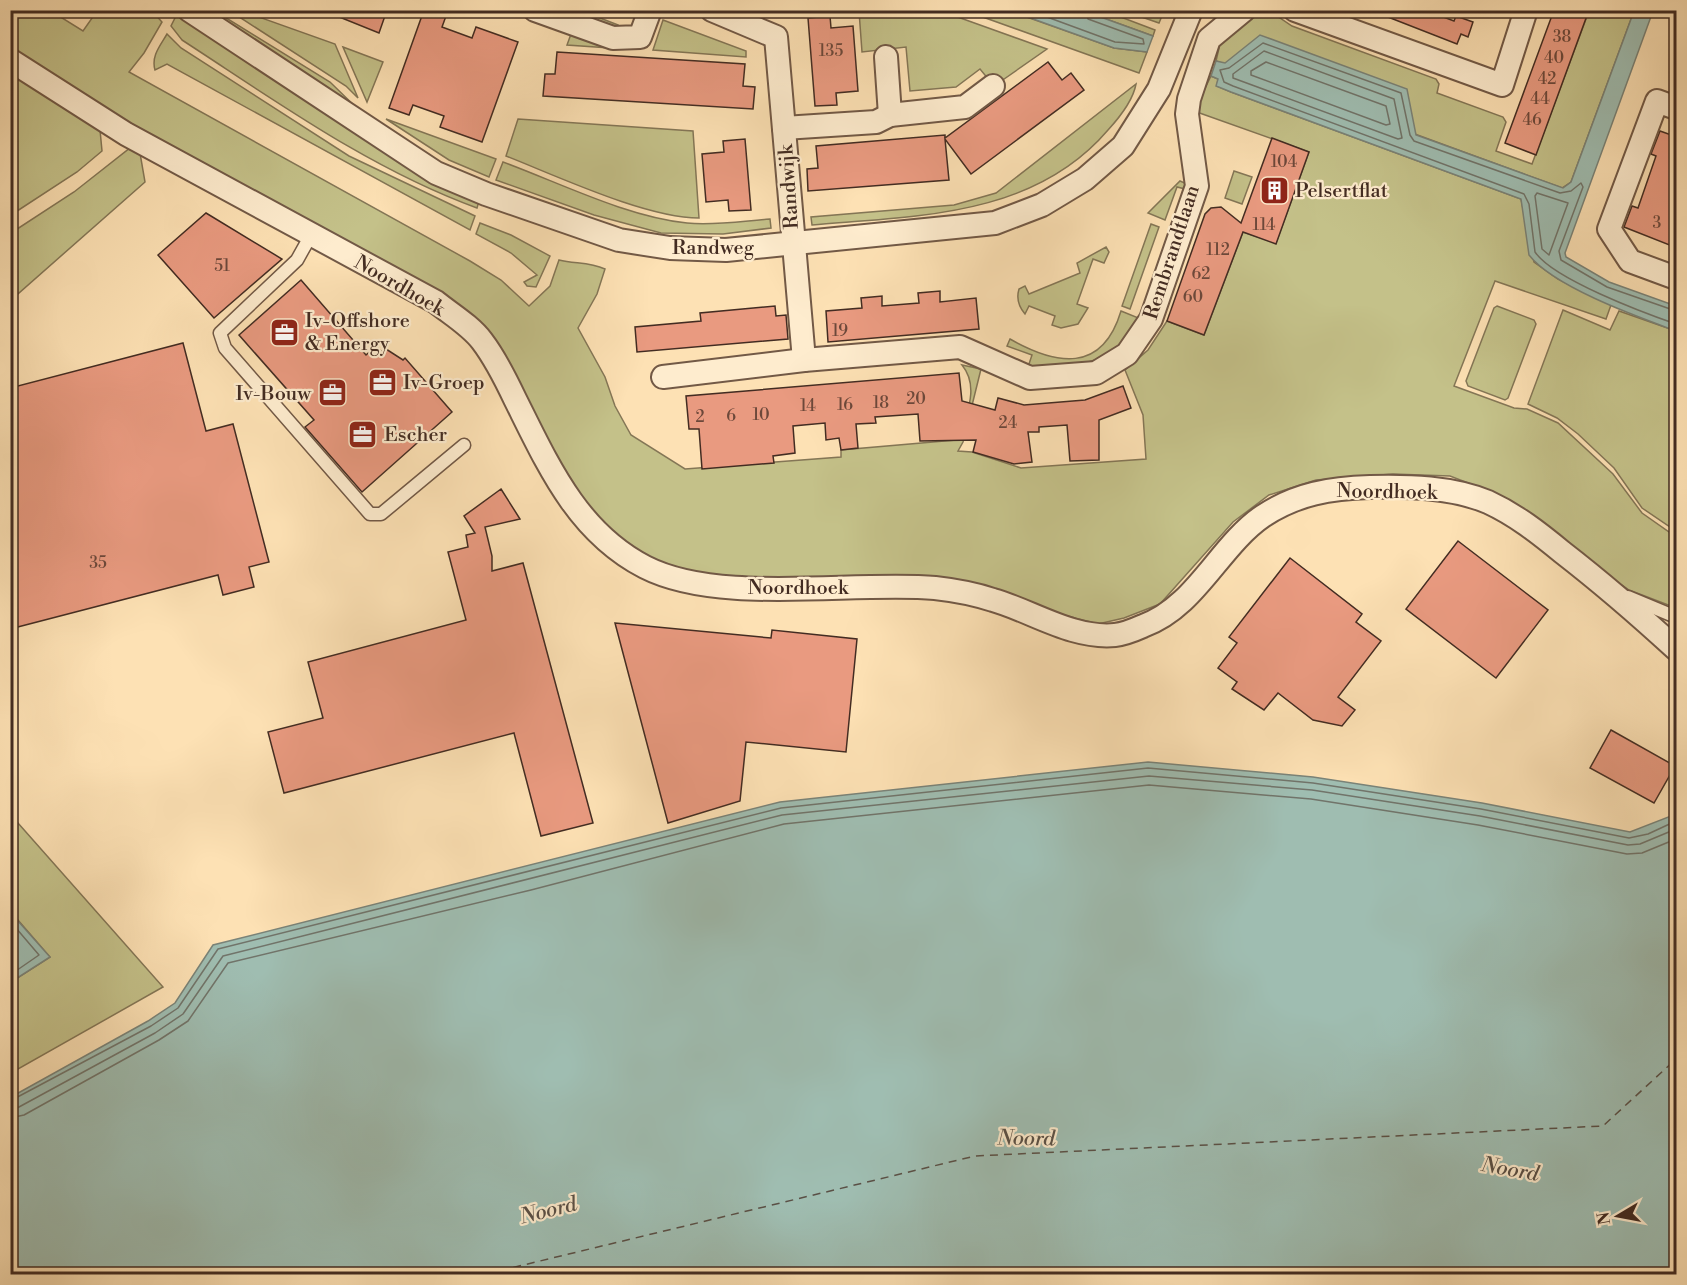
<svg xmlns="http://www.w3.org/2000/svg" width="1687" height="1285" font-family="'Libre Bodoni',serif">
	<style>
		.green { fill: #c4c189; stroke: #847656; stroke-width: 1.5 }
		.water { fill: #9fbdb1; stroke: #7a8378; stroke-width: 1.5 }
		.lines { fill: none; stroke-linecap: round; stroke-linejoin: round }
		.shore { stroke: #71746a; stroke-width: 1.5 }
		.ferry { stroke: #5a5046; stroke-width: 1.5; stroke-dasharray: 8 6; stroke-linecap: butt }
		.building { fill: #e99a80; stroke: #432c22; stroke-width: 1.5 }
		.lane-casing { stroke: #725946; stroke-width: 15 }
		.street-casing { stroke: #725946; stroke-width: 26 }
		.lane { stroke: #feecce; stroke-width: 12 }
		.street { stroke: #feecce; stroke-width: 22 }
		.labels { text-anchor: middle; stroke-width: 4.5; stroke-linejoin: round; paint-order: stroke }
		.number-label { font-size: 16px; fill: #6c483a }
		.street-label { font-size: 20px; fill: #432c22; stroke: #feecce }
		.poi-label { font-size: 20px; fill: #432c22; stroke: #feecce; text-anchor: start }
		.water-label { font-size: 21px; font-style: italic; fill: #5a5046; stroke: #feecce }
	</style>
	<rect width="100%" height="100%" fill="#fde1b4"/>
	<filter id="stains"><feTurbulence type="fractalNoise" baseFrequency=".00333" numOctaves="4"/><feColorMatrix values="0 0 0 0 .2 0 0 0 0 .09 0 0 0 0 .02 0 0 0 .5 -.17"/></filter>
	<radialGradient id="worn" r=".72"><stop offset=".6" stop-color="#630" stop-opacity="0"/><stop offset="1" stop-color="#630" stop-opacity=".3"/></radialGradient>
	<g class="green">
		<path d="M10,11h41l32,20 14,-20h55l10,11 -18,31 -15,19 341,189 31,19 28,26 21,-20 9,-26c16,4 30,2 46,9l-8,25 -19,34 27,49 10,29 16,29 54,34 156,-12v-7l115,-10 4,-1c6,-25 20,-52 2,-74l19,4 -18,73 -5,9 14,1 49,16 125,-9 -3,-44 -18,-45 23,-20 19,-29 37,14 39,-103 33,11 33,-91 -115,-41 17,-35 7,3 -1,7 14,6 290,107 13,63 24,17 53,26 -5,14 -111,-38 -41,105 60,22 13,1 31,14 55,51 29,39 34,24v71l-47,-18 -148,-102 -31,-12 -57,-2 -77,6 -47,15 -36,27 -73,82 -36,14 -26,6 -115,-30 -294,-21 -40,-13 -27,-16 -57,-60 -80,-151 -474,-275z"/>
		<polygon points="203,11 215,11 330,82 364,115"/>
		<polygon points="230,11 242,11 335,44 358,98 346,86"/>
		<polygon points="558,11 582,11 618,25 615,33"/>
		<polygon points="859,11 941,11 1047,49 997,84 989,80 980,69 956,87 910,91 906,47 862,52"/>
		<polygon points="966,11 1010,11 1114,48 1147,52 1139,73"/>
		<polygon points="1084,11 1105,11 1155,30 1153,36"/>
		<polygon points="1134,11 1134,10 1164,11 1159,23 1133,14"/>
		<polygon points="1260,11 1274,14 1292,26 1436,79 1439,84 1437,93 1503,117 1506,122 1496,151 1532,164 1589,11 1634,11 1571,182 1562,188 1216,61 1220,44"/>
		<path d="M177,14l302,187 -2,7c-107,-39 -201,-107 -295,-168l-11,-14z"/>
		<polygon points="663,20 746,51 746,57 653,50"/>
		<path d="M167,34l14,14 168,108 126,60 -5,14 -303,-166 -12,6c-4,-14 5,-24 12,-36z"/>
		<polygon points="571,34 610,48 567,45"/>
		<polygon points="343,47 383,62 367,102"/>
		<polygon points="11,71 100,130 102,151 77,172 11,215"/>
		<path d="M1136,84c-3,17 -17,34 -28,46 -74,87 -191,86 -296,95l-1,-8 143,-12 42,-12z"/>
		<polygon points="386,119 496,159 489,177 449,160"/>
		<path d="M518,119l175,12 6,87c-53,0 -142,-42 -193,-62z"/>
		<polygon points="130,148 140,153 145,182 11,300 11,233 74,192"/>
		<path d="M503,162c57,21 124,55 184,61 26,3 56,-2 83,-4l1,9 -48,6 -62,-1 -67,-18 -98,-35z"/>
		<polygon points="1234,171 1252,177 1242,204 1225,198"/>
		<polygon points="1180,181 1187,184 1189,190 1177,187 1165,220 1148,213"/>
		<polygon points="480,223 511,235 550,256 536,287 527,286 524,282 537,275 511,253 476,234"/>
		<polygon points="1151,224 1159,227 1130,309 1122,306"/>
		<path d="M1106,247l3,5 -5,11 -11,-4 -16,45 11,4 -10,16 -17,4 -9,-3 3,-9 -26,-10 -4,8c-6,-7 -9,-15 -6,-25l6,-3 4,8 51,-21 -3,-10z"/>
		<polygon points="1497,306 1534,320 1536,324 1508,398 1505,400 1468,386 1466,381 1494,308"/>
		<polygon points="1563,310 1610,330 1619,311 1676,331 1676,531 1642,508 1614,468 1578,434 1557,418 1528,404"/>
		<path d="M1121,311l20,8c-34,51 -58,45 -113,48l4,-12 -25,-9 3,-7c46,26 92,35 111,-28z"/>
		<polygon points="10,814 163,987 11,1073 11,982 50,957 11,912"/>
	</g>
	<g class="water">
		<polygon points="1011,11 1084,11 1153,36 1147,52 1114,48"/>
		<path d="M1634,11h19l-88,242 1,4 43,25 67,24v25c-38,-14 -122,-44 -147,-76l-8,-56 -290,-107 -15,-6 2,-7 -7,-3 5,-15 9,2 35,-28 147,54 9,46 147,53 8,-6z"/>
		<polygon points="1148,762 1313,777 1482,803 1630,832 1676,814 1676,1274 11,1274 11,1097 148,1021 175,1003 213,945 780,802"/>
		<polygon points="10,912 50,957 11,982 10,982"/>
	</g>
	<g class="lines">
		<g class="shore">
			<polyline points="1028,10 1115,42 1144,44 1143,39 1088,19 1085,10"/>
			<polygon points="1264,51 1394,99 1402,138 1398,139 1233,78 1233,74"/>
			<polygon points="1266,62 1386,106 1390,124 1386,125 1251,75 1251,71"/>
			<polygon points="1537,193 1568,203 1549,255 1542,249 1535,196"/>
			<path d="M1676,311l-69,-24 -46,-27 -2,-9 24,-64 -2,-4 -10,8 -11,2 -146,-52 -4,-6 -9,-42 -138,-50 -34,25 -9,2 4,12 9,4 291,108 5,10 6,48c18,27 109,61 141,72"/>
			<polyline points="10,921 39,955 10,975"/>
			<polyline points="10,1101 151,1026 178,1008 218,949 781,808 1148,768 1313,783 1481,809 1629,838 1648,834 1676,821"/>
			<polyline points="10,1109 19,1107 155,1033 183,1014 223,956 782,815 1149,776 1312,790 1480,816 1628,845 1640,844 1676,829"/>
			<polyline points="10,1118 24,1115 159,1040 188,1021 228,963 531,890 784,824 1149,785 1311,799 1478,825 1627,854 1642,853 1676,839"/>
		</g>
		<polyline class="ferry" points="486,1274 975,1156 1603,1126 1676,1059"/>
	</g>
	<g class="building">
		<polygon points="322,10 387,10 379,33"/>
		<polygon points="424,10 446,16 442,27 472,38 476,27 518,42 482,142 440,127 444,116 413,105 409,115 389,108"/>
		<polygon points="1370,10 1425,10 1454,21 1456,16 1473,22 1468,37 1461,34 1457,44"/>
		<polygon points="1554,10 1589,10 1536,155 1505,143"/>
		<polygon points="830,16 831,28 853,26 858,91 836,93 837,105 815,106 808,18"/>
		<polygon points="557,52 745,64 743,86 755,87 753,109 543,96 545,74 555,74"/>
		<polygon points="1048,62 1062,80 1071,73 1084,90 971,174 945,139 949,180 808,191 807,169 818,168 816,146 945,135 945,138"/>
		<polygon points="1660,131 1677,137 1677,248 1624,227 1632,206 1638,208 1656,156 1651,154"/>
		<polygon points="1272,138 1309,152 1276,244 1243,232 1204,335 1167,321 1205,214 1211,208 1221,207 1241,223"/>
		<polygon points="745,139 751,210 729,211 728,200 706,202 702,154 724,152 723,141"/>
		<polygon points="206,213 282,259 214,318 158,255"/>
		<polygon points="301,280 366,355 376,346 382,352 386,349 403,360 405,358 452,412 362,492 305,427 314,420 239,335"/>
		<polygon points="940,291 940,302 976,298 979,329 828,342 826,311 862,308 861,298 872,297 882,296 882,306 919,303 918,293"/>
		<polygon points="775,306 776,316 786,315 788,339 637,352 635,327 701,321 700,313"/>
		<polygon points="183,343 206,431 233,424 269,562 249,567 254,587 223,595 218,575 10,629 10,388"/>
		<polygon points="959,373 962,401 995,410 998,398 1024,405 1085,400 1123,386 1131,408 1099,420 1099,460 1070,461 1067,425 1039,427 1039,432 1028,432 1032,462 1014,464 973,452 976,440 920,441 918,414 875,417 876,423 856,424 858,448 841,450 839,438 826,440 825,423 793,426 795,453 773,456 774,463 702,469 699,429 689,429 686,396"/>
		<polygon points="501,489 520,519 485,527 492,556 492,571 523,563 593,823 541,836 514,733 284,793 268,732 323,718 308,662 466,620 448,552 468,547 466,535 475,533 464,516"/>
		<polygon points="1458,541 1548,610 1496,678 1406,609"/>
		<polygon points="1290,558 1362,614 1356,622 1381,641 1338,697 1355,710 1342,726 1313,720 1278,693 1264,710 1232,689 1237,682 1218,668 1237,643 1229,637"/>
		<polygon points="615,623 771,638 772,630 857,639 846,752 746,742 740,801 668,823"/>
		<polygon points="1611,730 1675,766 1654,803 1590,768"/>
	</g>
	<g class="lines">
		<defs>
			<g id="lane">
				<polyline points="311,235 297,260 220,333 225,348 370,514 381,514 464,445"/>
				<polyline points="1628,597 1676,617"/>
			</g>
			<g id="street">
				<polyline points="189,10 436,173 486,194 619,240 670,248 726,250 995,223 1042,205 1085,179 1123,146 1159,89 1191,10"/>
				<polyline points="535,10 613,38 640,37 650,10"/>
				<polyline points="712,10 776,37 804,360"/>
				<polyline points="1295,10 1502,85 1526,10"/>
				<polyline points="886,57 890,115"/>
				<path d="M10,60l116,74 310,168c15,12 35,24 46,39 13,17 24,39 33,58 33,66 62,133 130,168 74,38 206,14 290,21 18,2 40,6 58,12 39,11 79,39 122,35 9,-1 19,-5 28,-9 53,-19 76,-80 120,-110 33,-22 68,-28 107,-29 38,-1 82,0 118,15 28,13 51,31 74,50 40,31 77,63 114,97"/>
				<polyline points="1676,108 1657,101 1609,229 1630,261 1676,278"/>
				<polyline points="784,128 876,122 890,115 965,107 993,86"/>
				<polyline points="663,377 804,360 960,347 1030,378 1096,373 1127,354 1151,319 1197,186 1187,114 1189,99 1209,39 1244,10"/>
			</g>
		</defs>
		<use href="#lane" class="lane-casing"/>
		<use href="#street" class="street-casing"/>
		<use href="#lane" class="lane"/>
		<use href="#street" class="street"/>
	</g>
	<defs>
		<symbol id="building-square" viewBox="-11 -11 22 22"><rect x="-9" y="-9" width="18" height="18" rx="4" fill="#8f2418" stroke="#feecce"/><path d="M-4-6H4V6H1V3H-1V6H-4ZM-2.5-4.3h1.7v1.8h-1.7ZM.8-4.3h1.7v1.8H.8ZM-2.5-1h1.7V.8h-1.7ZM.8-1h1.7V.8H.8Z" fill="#fff"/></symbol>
		<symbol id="office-square" viewBox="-11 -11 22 22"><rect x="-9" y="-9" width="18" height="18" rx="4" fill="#8f2418" stroke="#feecce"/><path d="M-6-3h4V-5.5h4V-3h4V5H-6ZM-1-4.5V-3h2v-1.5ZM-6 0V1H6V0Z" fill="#fff"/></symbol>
	</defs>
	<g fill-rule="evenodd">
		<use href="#building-square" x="1258" y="174" width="33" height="33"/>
		<use href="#office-square" x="268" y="316" width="33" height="33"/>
		<use href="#office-square" x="366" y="366" width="33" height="33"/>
		<use href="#office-square" x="316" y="376" width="33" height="33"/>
		<use href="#office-square" x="346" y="418" width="33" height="33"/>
	</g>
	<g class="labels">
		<g class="number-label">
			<text x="1562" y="42">38</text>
			<text x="831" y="56">135</text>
			<text x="1554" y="63">40</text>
			<text x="1547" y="84">42</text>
			<text x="1540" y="104">44</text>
			<text x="1532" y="125">46</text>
			<text x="1284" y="167">104</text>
			<text x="1657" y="228">3</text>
			<text x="1264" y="230">114</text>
			<text x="1218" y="255">112</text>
			<text x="222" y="271">51</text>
			<text x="1201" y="279">62</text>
			<text x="1193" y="302">60</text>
			<text x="840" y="336">19</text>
			<text x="916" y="404">20</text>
			<text x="881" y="408">18</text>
			<text x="845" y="410">16</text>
			<text x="808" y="411">14</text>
			<text x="761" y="420">10</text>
			<text x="731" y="421">6</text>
			<text x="700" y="422">2</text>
			<text x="1008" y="428">24</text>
			<text x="98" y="568">35</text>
		</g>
		<g class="street-label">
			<text transform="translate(788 187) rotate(-94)" y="7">Randwijk</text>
			<text x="713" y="254">Randweg</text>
			<text transform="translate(1171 252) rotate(-72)" y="7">Rembrandtlaan</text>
			<text transform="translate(400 285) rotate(30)" y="7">Noordhoek</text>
			<text transform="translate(1387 491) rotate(1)" y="7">Noordhoek</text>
			<text x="798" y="594">Noordhoek</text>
		</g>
		<g class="poi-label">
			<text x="1295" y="197">Pelsertflat</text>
			<text x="305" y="327">Iv-Offshore<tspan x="305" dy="23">&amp; Energy</tspan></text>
			<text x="403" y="389">Iv-Groep</text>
			<text x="311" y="400" text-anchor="end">Iv-Bouw</text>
			<text x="384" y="441">Escher</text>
		</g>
		<g class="water-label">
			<text transform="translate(1026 1138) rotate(1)" y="7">Noord</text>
			<text transform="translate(1510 1169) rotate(10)" y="7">Noord</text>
			<text transform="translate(548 1210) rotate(-14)" y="7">Noord</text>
		</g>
	</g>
	<rect width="1687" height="1285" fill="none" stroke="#fde1b4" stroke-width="36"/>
	<rect x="12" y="12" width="1663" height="1261" fill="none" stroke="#432c22" stroke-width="3"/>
	<rect x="18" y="18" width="1651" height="1249" fill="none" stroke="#432c22" stroke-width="1.5"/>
	<g transform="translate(1618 1216) rotate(260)" stroke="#feecce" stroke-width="4.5" paint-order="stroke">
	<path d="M0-4.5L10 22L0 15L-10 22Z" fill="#432c22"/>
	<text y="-9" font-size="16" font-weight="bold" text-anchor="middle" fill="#432c22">N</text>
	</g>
	<rect width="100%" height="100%" filter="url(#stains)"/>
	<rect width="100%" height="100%" fill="url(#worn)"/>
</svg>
